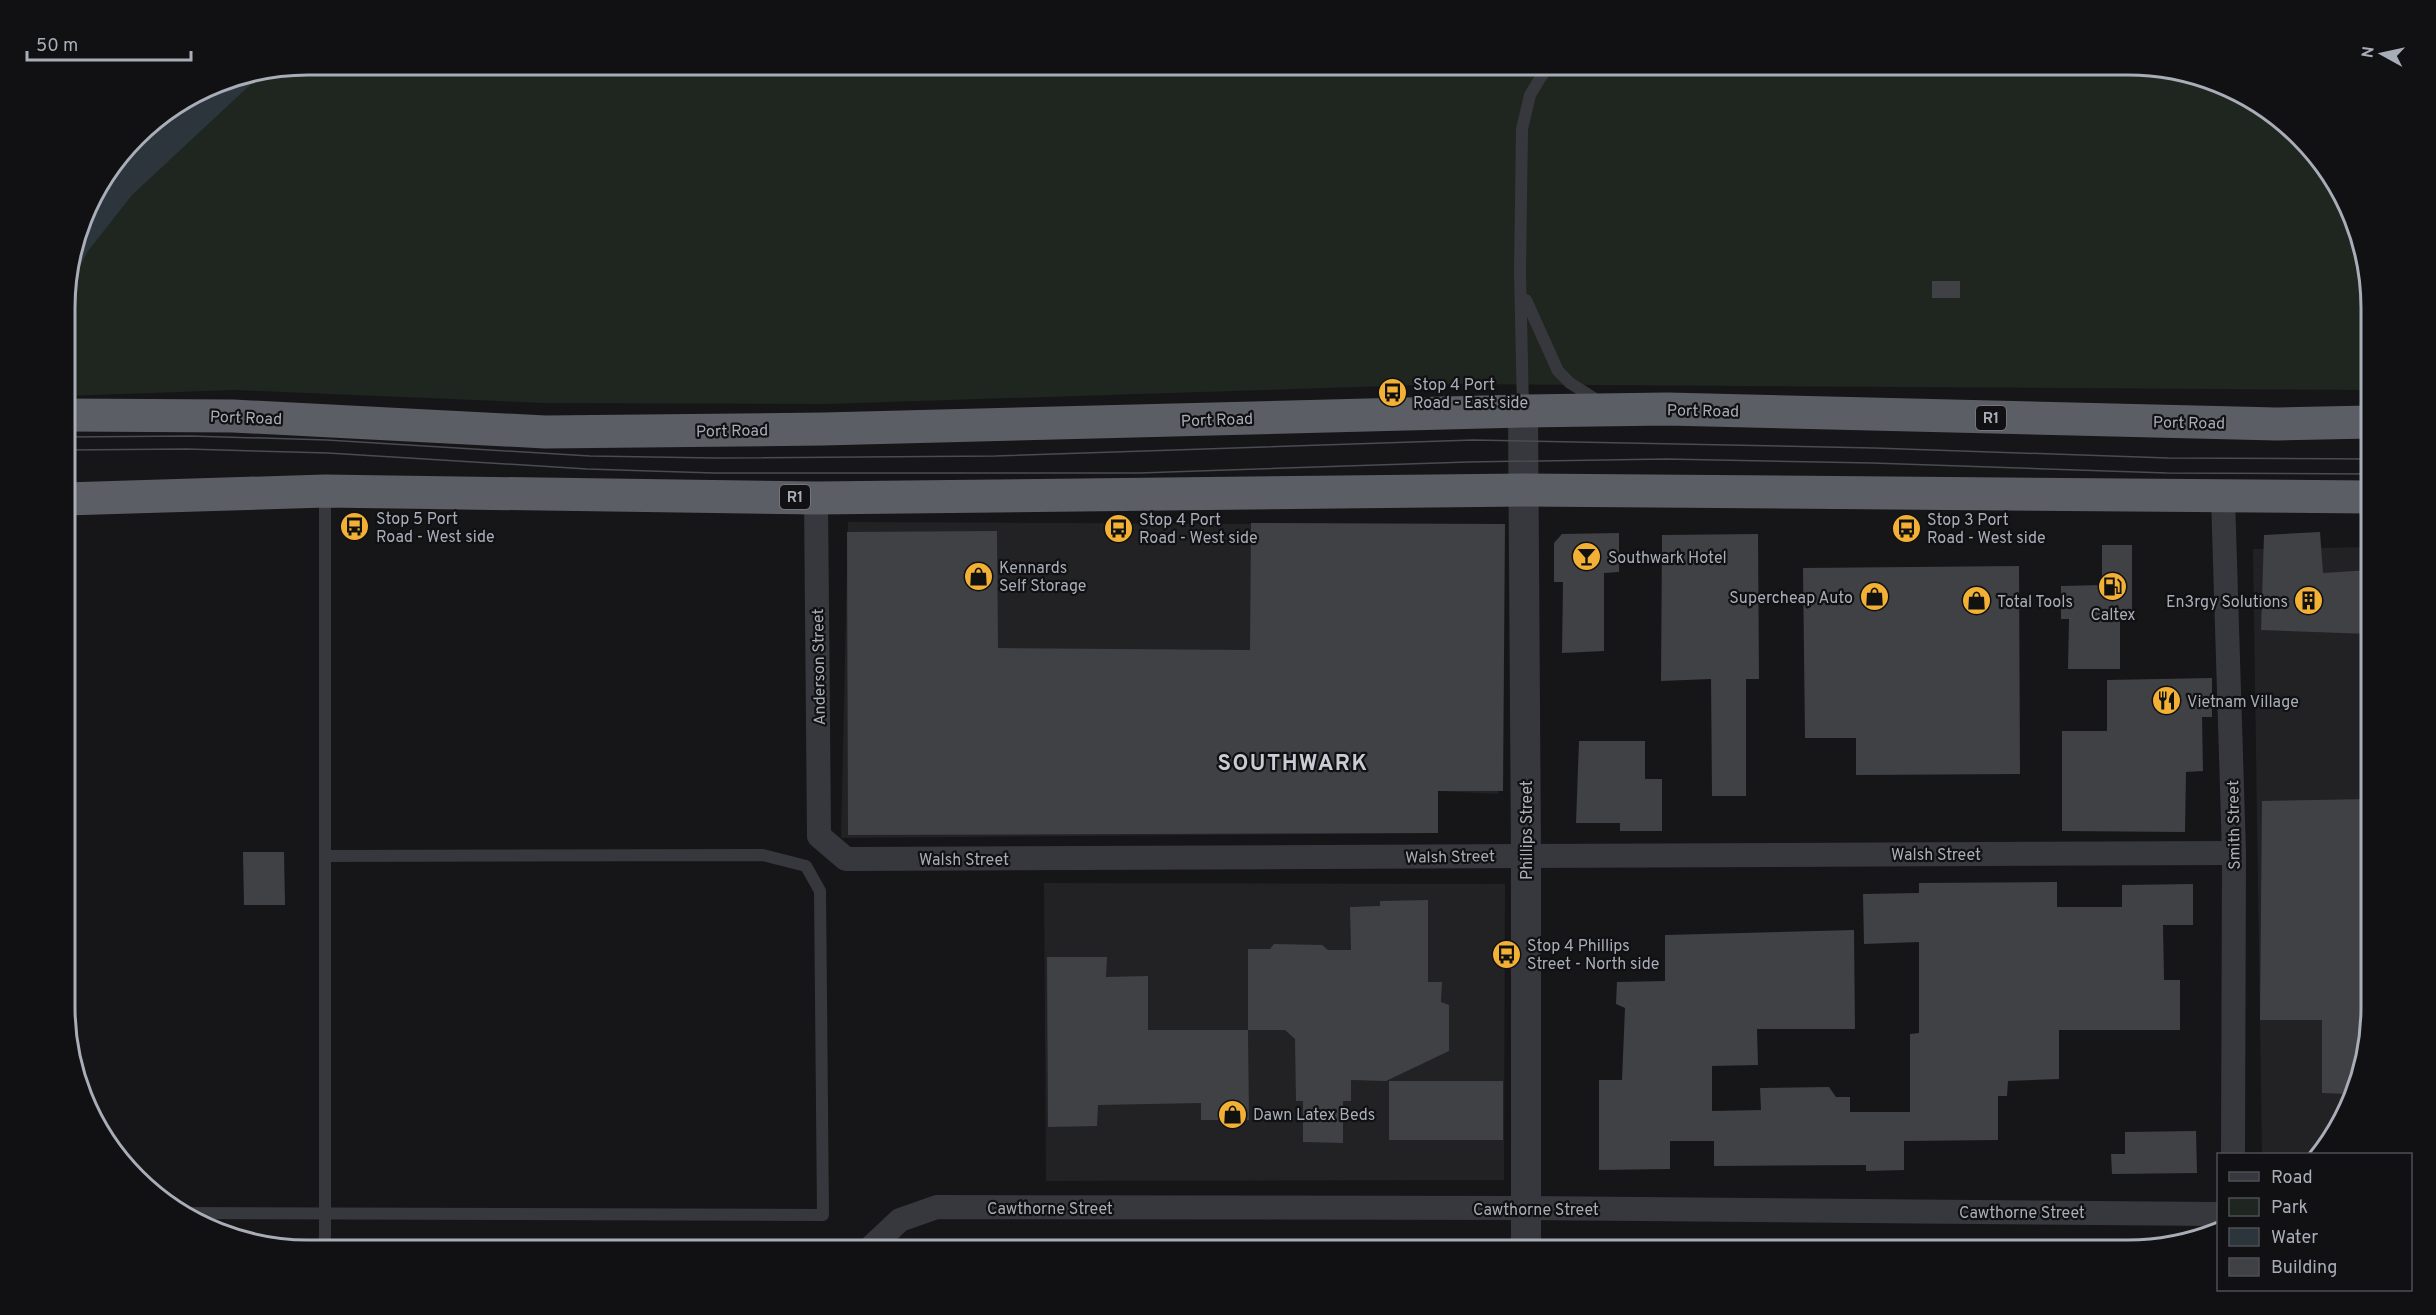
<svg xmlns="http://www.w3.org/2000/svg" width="2436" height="1315" font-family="Overpass,sans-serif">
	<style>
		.built { fill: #222225 }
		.green { fill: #1e261f }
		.water { fill: #2c353c }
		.building { fill: #404145 }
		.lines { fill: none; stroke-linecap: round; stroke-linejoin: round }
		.service { stroke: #37383d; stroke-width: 12 }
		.minor { stroke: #37383d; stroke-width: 24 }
		.tertiary { stroke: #37383d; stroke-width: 30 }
		.trunk { stroke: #5b5e65; stroke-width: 33 }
		.tram { stroke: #4a4c52; stroke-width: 1.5 }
		.labels { text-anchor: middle; stroke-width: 4.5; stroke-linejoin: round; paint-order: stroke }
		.shield { fill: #111113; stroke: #7b7e86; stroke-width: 1.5 }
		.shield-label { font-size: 15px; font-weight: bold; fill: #a8adb8 }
		.poi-label { font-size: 16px; fill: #a8adb8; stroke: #111113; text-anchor: start }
		.street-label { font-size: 16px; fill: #a8adb8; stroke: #111113 }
		.district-label { font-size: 22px; font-weight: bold; letter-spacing: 1.5px; fill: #c9ccd4; stroke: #111113 }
		.rim { fill: none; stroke: #a8adb8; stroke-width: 3 }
	</style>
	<rect width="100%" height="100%" fill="#161618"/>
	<g class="built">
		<polygon points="848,522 1474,525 1502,550 1498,794 1438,791 1438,833 841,838"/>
		<polygon points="2370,547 2371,1007 2346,1115 2320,1154 2262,1154 2253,549"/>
		<polygon points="1044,883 1505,884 1504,1180 1046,1181"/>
	</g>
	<polygon class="green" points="308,65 2128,65 2236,90 2289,125 2330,172 2369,277 2370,390 1453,384 825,404 543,403 235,390 65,396 65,292 90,200 147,125 215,83"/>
	<polygon class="water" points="263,73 132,195 88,251 65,295 90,200 147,125 215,83"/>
	<g class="building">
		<rect x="1932" y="281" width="28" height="17"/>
		<polygon points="1251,523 1505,524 1503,791 1438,791 1438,833 848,835 847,532 997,531 998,648 1250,650"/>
		<polygon points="2320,532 2323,573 2370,570 2370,634 2261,630 2264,535"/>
		<polygon points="1619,533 1619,572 1604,573 1604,651 1562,653 1563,582 1554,582 1554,543 1562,534"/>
		<polygon points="1758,534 1759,679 1746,679 1746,796 1712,796 1711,679 1661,681 1662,535"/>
		<polygon points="2102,545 2132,545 2132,619 2120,619 2120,669 2068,669 2069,619 2061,619 2061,586 2102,585"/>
		<polygon points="2019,566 2020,774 1856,775 1856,738 1805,738 1803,568"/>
		<polygon points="2212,678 2212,717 2202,717 2203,771 2186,772 2185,832 2062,831 2062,731 2107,731 2107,680"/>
		<polygon points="1579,741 1645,741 1645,779 1662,779 1662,831 1620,831 1620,823 1576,823"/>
		<polygon points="2371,799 2372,1007 2351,1094 2322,1093 2322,1020 2260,1020 2262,801"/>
		<polygon points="243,852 284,852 285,905 244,905"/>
		<polygon points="2057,882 2057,907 2122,907 2122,885 2193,884 2193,925 2163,925 2164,980 2180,980 2180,1030 2059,1030 2059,1079 2008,1081 2007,1096 1998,1096 1998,1140 1904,1141 1904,1170 1866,1171 1866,1165 1714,1166 1714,1141 1670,1141 1670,1169 1599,1170 1599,1080 1622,1080 1625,1008 1616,1004 1617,982 1665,981 1665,935 1854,930 1855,1029 1757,1029 1758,1065 1712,1066 1712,1111 1761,1110 1760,1088 1829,1087 1836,1097 1850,1097 1850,1112 1910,1112 1910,1034 1919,1033 1919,942 1864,944 1863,894 1919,893 1919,883"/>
		<polygon points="1428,900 1428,982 1442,982 1441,1002 1449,1005 1449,1051 1386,1081 1351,1080 1351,1101 1343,1101 1343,1143 1303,1142 1303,1101 1296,1101 1295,1039 1285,1030 1248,1030 1248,949 1270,949 1274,944 1322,945 1328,950 1351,950 1350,907 1380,906 1380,901"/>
		<polygon points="1047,957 1107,957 1106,977 1148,976 1148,1030 1248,1030 1249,1120 1201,1120 1201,1103 1098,1105 1097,1126 1048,1127"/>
		<rect x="1389" y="1081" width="114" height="59"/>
		<polygon points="2196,1131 2197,1173 2112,1174 2111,1154 2125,1154 2125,1132"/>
	</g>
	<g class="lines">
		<g class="service">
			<polyline points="1526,300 1558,371 1570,383 1600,402"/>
			<polyline points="1523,409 1520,272 1522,129 1530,95 1544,72 1552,64"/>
			<polyline points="182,1213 823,1215 820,891 806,866 763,855 325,856"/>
			<polyline points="325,1250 325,492"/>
		</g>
		<g class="minor">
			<polyline points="2223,497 2234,853 2233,1154"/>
			<polyline points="816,498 819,836 846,859 2234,853"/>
			<polyline points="868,1250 900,1220 937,1207 1526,1208 2218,1214"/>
		</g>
		<polyline class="tertiary" points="1523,411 1526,855 1526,1250"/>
		<g class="trunk">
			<polyline points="65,415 233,416 545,432 823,429 1523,411 1667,409 2277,424 2370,422"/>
			<polyline points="65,499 325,491 816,498 1524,490 2370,497"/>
		</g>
		<g class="tram">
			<polyline points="65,437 190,436 327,440 590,456 715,458 995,456 1473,440 1874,448 2168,458 2370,459"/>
			<polyline points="65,450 187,449 328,453 587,469 714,473 1139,473 1468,462 1666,459 1872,463 2167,473 2370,474"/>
		</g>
	</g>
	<defs>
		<symbol id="bus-disc" viewBox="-11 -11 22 22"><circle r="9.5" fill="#f2b134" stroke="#111113"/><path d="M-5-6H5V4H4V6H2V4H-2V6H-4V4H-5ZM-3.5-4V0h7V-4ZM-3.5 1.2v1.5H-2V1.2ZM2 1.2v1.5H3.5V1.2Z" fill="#111"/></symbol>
		<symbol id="bar-disc" viewBox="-11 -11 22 22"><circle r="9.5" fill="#f2b134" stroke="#111113"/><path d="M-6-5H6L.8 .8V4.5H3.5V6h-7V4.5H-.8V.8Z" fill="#111"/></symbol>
		<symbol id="shop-disc" viewBox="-11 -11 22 22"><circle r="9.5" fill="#f2b134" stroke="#111113"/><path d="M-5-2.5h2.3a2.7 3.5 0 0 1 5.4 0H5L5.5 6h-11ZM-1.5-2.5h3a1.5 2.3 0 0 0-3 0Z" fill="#111"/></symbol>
		<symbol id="fuel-disc" viewBox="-11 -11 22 22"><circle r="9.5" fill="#f2b134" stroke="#111113"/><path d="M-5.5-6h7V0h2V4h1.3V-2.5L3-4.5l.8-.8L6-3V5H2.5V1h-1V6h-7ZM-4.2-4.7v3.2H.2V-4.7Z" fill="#111"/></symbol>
		<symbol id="building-disc" viewBox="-11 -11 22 22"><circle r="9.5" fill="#f2b134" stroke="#111113"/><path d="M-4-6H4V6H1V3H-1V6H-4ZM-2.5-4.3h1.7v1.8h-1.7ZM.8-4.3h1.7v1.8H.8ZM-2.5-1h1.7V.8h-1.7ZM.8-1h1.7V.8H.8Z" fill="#111"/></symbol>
		<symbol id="restaurant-disc" viewBox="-11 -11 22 22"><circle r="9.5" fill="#f2b134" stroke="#111113"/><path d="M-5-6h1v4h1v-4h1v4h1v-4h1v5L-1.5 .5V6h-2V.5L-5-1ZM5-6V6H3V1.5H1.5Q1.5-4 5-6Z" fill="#111"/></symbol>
	</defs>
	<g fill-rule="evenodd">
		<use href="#bus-disc" x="1376" y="376" width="33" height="33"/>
		<use href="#bus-disc" x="338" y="510" width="33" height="33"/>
		<use href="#bus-disc" x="1102" y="512" width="33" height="33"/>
		<use href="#bus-disc" x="1890" y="512" width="33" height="33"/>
		<use href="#bar-disc" x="1570" y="540" width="33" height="33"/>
		<use href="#shop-disc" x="962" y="560" width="33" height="33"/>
		<use href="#fuel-disc" x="2096" y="570" width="33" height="33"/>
		<use href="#shop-disc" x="1858" y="580" width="33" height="33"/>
		<use href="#shop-disc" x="1960" y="584" width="33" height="33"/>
		<use href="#building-disc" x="2292" y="584" width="33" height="33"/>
		<use href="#restaurant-disc" x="2150" y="684" width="33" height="33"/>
		<use href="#bus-disc" x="1490" y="938" width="33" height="33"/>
		<use href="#shop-disc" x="1216" y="1098" width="33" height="33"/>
	</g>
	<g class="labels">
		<g class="shield">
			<rect x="1976" y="406" width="30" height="24" rx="4.5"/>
			<rect x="780" y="485" width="30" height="24" rx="4.5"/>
		</g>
		<g class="shield-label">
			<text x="1991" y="423">R1</text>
			<text x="795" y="502">R1</text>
		</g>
		<g class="poi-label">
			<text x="1413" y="390">Stop 4 Port<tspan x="1413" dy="18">Road - East side</tspan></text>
			<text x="376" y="524">Stop 5 Port<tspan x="376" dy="18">Road - West side</tspan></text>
			<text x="1139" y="525">Stop 4 Port<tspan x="1139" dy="18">Road - West side</tspan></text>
			<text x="1927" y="525">Stop 3 Port<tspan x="1927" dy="18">Road - West side</tspan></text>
			<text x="1608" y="563">Southwark Hotel</text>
			<text x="999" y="573">Kennards<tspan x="999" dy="18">Self Storage</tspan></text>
			<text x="1853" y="603" text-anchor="end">Supercheap Auto</text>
			<text x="1997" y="607">Total Tools</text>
			<text x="2288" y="607" text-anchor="end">En3rgy Solutions</text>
			<text x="2113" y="620" text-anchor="middle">Caltex</text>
			<text x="2187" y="707">Vietnam Village</text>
			<text x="1527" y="951">Stop 4 Phillips<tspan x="1527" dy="18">Street - North side</tspan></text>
			<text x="1253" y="1120">Dawn Latex Beds</text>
		</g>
		<g class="street-label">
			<text transform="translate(1703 410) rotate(1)" y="6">Port Road</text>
			<text transform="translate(246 417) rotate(2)" y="6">Port Road</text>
			<text transform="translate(1217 419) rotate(-2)" y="6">Port Road</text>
			<text transform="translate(2189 422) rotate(1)" y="6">Port Road</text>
			<text transform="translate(732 430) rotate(-1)" y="6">Port Road</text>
			<text transform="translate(818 667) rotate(-91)" y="6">Anderson Street</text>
			<text transform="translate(2233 825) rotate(-91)" y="6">Smith Street</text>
			<text transform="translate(1526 830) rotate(-90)" y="6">Phillips Street</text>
			<text x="1936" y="860">Walsh Street</text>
			<text transform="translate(1450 856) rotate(-1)" y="6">Walsh Street</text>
			<text x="964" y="865">Walsh Street</text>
			<text x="1050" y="1214">Cawthorne Street</text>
			<text x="1536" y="1215">Cawthorne Street</text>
			<text x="2022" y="1218">Cawthorne Street</text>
		</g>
		<g class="district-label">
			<text x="1293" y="770">SOUTHWARK</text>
		</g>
	</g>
	<path d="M0 0H2436V1315H0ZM308 75H2128A233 233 0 0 1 2361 308V1007A233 233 0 0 1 2128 1240H308A233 233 0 0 1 75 1007V308A233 233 0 0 1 308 75Z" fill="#111113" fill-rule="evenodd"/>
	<path class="rim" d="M308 75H2128A233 233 0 0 1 2361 308V1007A233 233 0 0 1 2128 1240H308A233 233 0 0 1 75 1007V308A233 233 0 0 1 308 75Z"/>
	<rect x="2217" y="1153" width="195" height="138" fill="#111113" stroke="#4d4f55" stroke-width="1.5"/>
	<rect x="2229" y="1172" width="30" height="9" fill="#37383d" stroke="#4d4f55" stroke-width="1.5"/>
	<text x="2271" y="1183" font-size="18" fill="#a8adb8">Road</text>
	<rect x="2229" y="1198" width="30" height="18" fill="#1e261f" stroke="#4d4f55" stroke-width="1.5"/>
	<text x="2271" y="1213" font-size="18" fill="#a8adb8">Park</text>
	<rect x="2229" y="1228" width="30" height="18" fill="#2c353c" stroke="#4d4f55" stroke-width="1.5"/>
	<text x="2271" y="1243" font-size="18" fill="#a8adb8">Water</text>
	<rect x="2229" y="1258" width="30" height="18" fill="#404145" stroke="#4d4f55" stroke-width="1.5"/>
	<text x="2271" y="1273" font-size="18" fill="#a8adb8">Building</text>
	<g transform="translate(2382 54) rotate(278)" stroke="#111113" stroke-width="4.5" paint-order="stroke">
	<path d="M0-4.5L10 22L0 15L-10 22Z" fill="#a8adb8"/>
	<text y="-9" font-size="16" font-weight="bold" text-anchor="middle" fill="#a8adb8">N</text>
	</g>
	<path d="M27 51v9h164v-9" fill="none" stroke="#a8adb8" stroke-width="3"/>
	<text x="36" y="51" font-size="18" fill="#a8adb8" stroke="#111113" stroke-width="4.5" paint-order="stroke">50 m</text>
</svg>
